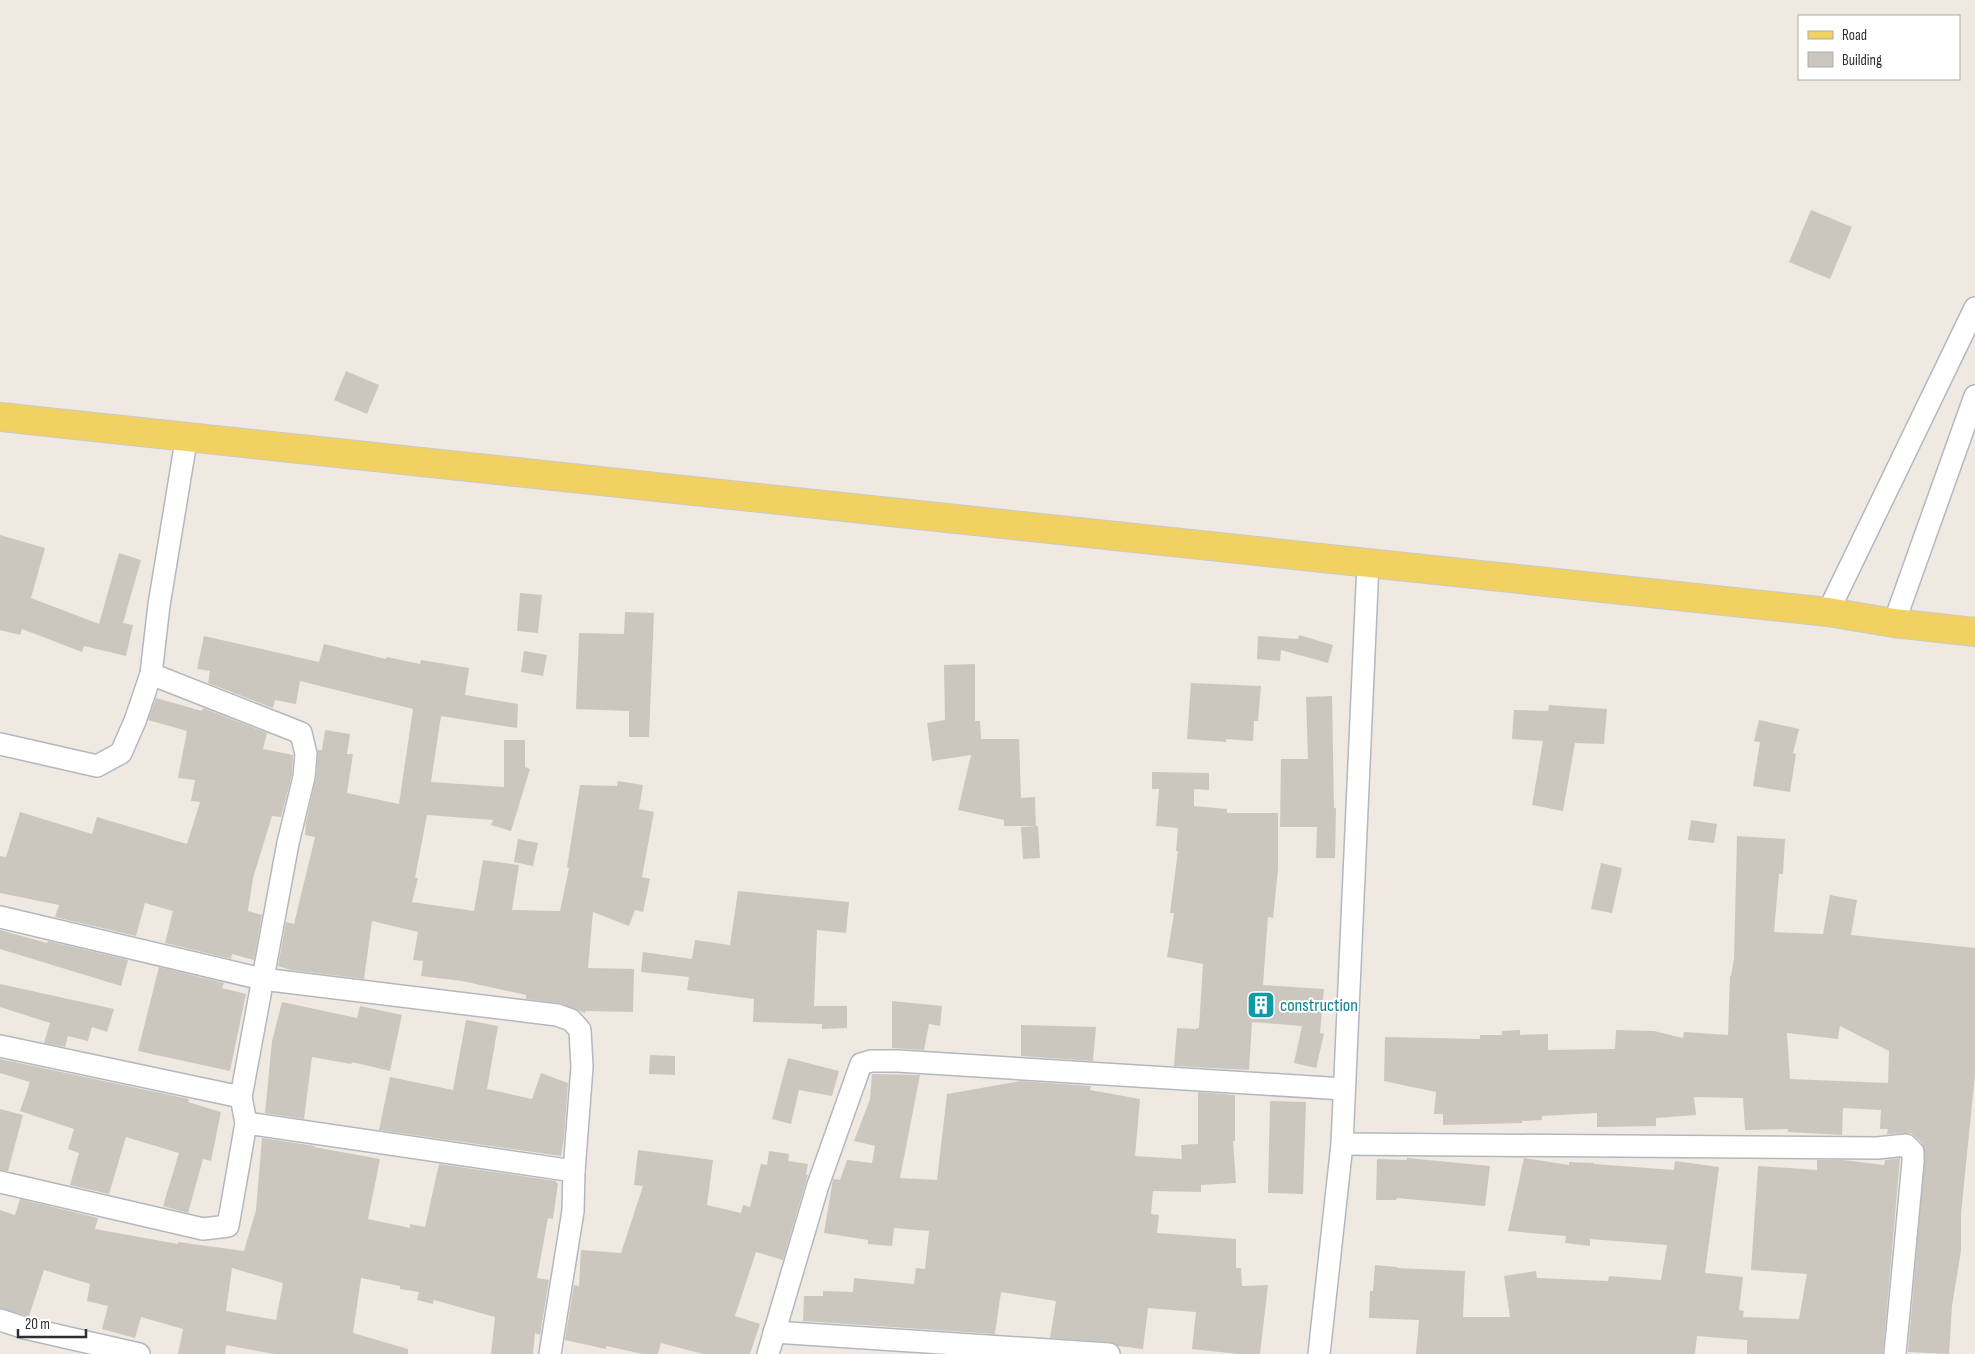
<svg xmlns="http://www.w3.org/2000/svg" width="1975" height="1354" font-family="'Sofia Sans Condensed',sans-serif">
	<style>
		.building { fill: #cbc7bf; fill-rule: evenodd }
		.lines { fill: none; stroke-linecap: round; stroke-linejoin: round }
		.minor-casing { stroke: #b4b7c1; stroke-width: 24 }
		.primary-casing { stroke: #c9c9c9; stroke-width: 30 }
		.minor { stroke: #fff; stroke-width: 21 }
		.primary { stroke: #f2d163; stroke-width: 28 }
		.labels { text-anchor: middle; stroke-width: 4; stroke-linejoin: round; paint-order: stroke }
		.culture-label { font-size: 18px; fill: #0d838f; stroke: #fff; text-anchor: start }
	</style>
	<rect width="100%" height="100%" fill="#efe9e1"/>
	<g class="building">
		<polygon points="1811,210 1852,227 1830,279 1789,262"/>
		<polygon points="346,371 379,385 367,414 334,400"/>
		<polygon points="0,535 45,548 31,598 99,624 119,553 141,560 123,623 133,625 126,656 84,646 82,652 22,629 20,635 0,630"/>
		<polygon points="520,593 542,595 538,633 517,631"/>
		<polygon points="625,612 654,613 649,737 629,737 629,711 576,709 579,633 624,634"/>
		<polygon points="1299,635 1333,645 1328,663 1281,650 1280,661 1257,659 1258,636 1298,639"/>
		<polygon points="204,636 319,662 324,644 386,659 387,657 420,664 421,660 469,668 465,695 518,704 517,728 441,716 431,782 504,787 504,740 525,740 525,767 530,769 511,831 491,825 493,820 427,815 415,878 418,878 412,902 474,911 483,860 519,865 512,910 560,911 569,868 567,867 580,785 617,786 618,781 643,785 639,809 654,812 642,877 650,879 643,912 635,910 629,926 593,912 588,968 634,969 633,1012 585,1011 585,1013 559,1003 526,999 526,995 462,981 421,976 423,961 413,960 418,932 372,921 364,979 291,970 278,966 286,922 294,924 315,837 305,835 306,822 316,778 318,750 322,750 325,730 350,734 347,754 353,754 347,793 399,804 413,709 300,681 296,704 275,700 273,708 208,683 210,671 197,669"/>
		<polygon points="524,651 547,655 543,676 521,672"/>
		<polygon points="975,664 975,721 980,721 981,739 1019,739 1021,798 1035,797 1036,826 1004,826 1004,820 958,810 971,755 932,761 927,723 945,720 944,665"/>
		<polygon points="1191,683 1261,686 1258,721 1254,721 1253,741 1226,739 1226,742 1187,739"/>
		<polygon points="1332,696 1334,808 1336,808 1335,858 1316,858 1317,827 1280,827 1281,759 1308,759 1306,697"/>
		<polygon points="156,698 202,711 203,708 267,733 263,749 293,755 292,775 281,817 272,816 253,878 248,911 262,915 254,960 232,954 231,959 165,943 173,911 145,903 136,936 55,917 59,905 0,893 0,856 6,857 20,812 92,834 97,817 187,844 200,802 191,801 195,780 178,778 187,731 148,720"/>
		<polygon points="1549,705 1607,709 1604,744 1575,743 1563,811 1532,805 1543,741 1512,739 1514,710 1548,711"/>
		<polygon points="1759,720 1799,729 1793,753 1796,754 1790,792 1753,786 1760,742 1754,741"/>
		<polygon points="1152,772 1209,773 1209,790 1194,789 1194,806 1227,809 1227,813 1278,813 1278,870 1273,918 1268,917 1263,985 1324,989 1320,1033 1324,1034 1316,1068 1294,1063 1302,1026 1252,1022 1249,1070 1174,1066 1177,1028 1196,1029 1197,1028 1199,1028 1203,964 1167,957 1174,913 1170,913 1178,851 1176,851 1178,828 1156,826 1159,789 1152,789"/>
		<polygon points="1691,820 1717,824 1714,843 1688,840"/>
		<polygon points="1038,826 1040,858 1023,859 1021,827"/>
		<path d="M1737,836l48,3 -2,35h-4l-5,58 49,2 7,-39 27,5 -6,35 124,13v126l-14,140v37l-9,55 -3,48 -41,-2 17,-200 -3,-9 -11,-10 -24,1 1,-5h-8l1,-19 -38,-2 -1,27 -54,-3v-3l-43,1 -2,-32 -49,-1 2,18 -40,3v8l-59,1v-14l-55,3v4l-20,1v2l-79,2v-11h-9l2,-22 -52,-11 1,-44 95,2v-4h22v-4l18,-1v5l28,-1v16l67,-1 1,-19 38,1 29,7 1,-6 44,3 2,-59h1l3,-17zM1840,1026l49,25 -1,32 -98,-4 -3,-46 51,6z"/>
		<polygon points="518,839 538,843 533,866 514,862"/>
		<polygon points="1601,863 1622,868 1612,913 1591,909"/>
		<polygon points="738,891 849,902 846,933 817,930 814,1006 847,1006 847,1028 822,1029 822,1024 753,1022 754,999 687,990 689,977 641,972 643,952 692,959 695,940 730,945"/>
		<polygon points="0,930 47,943 48,941 128,960 121,986 0,949"/>
		<polygon points="159,967 224,983 222,988 246,994 230,1071 138,1051"/>
		<polygon points="0,984 114,1009 107,1032 92,1027 88,1041 68,1036 65,1047 44,1043 50,1023 0,1007"/>
		<polygon points="892,1001 942,1006 940,1026 929,1024 924,1050 892,1048"/>
		<polygon points="282,1002 357,1018 360,1006 402,1015 390,1071 352,1062 351,1064 312,1057 304,1119 265,1113 272,1041"/>
		<polygon points="466,1020 498,1026 487,1089 532,1099 541,1073 568,1083 564,1138 561,1156 379,1130 390,1077 453,1090"/>
		<polygon points="1021,1025 1096,1027 1093,1061 1021,1056"/>
		<polygon points="650,1055 675,1056 675,1075 649,1074"/>
		<polygon points="788,1058 839,1071 832,1096 799,1090 791,1124 772,1119"/>
		<polygon points="0,1059 189,1099 188,1102 221,1112 211,1161 203,1159 188,1213 163,1206 179,1153 126,1137 109,1194 70,1185 79,1153 68,1149 74,1129 20,1111 30,1082 0,1073"/>
		<polygon points="872,1074 920,1075 900,1178 937,1180 947,1094 1021,1081 1091,1086 1090,1090 1140,1099 1135,1156 1182,1159 1181,1145 1198,1144 1198,1092 1235,1095 1235,1141 1233,1141 1236,1183 1201,1185 1201,1192 1153,1191 1151,1214 1159,1215 1157,1233 1236,1239 1236,1268 1241,1268 1242,1286 1268,1285 1260,1354 1238,1354 1192,1349 1196,1312 1148,1308 1143,1349 1118,1346 1110,1342 1050,1338 1056,1301 1001,1292 995,1334 803,1321 804,1296 823,1296 823,1291 853,1292 854,1278 914,1284 916,1268 925,1269 929,1231 894,1228 892,1246 868,1244 868,1240 824,1233 833,1179 840,1180 847,1160 872,1163 875,1146 854,1141 870,1099"/>
		<polygon points="1270,1101 1306,1102 1303,1194 1268,1193"/>
		<polygon points="0,1109 23,1115 8,1171 0,1170"/>
		<path d="M262,1138l53,8 -1,1 66,12 -12,60 42,9v-4l15,3 14,-63 117,17v2h2l-5,36 -5,-1 -11,60 12,2 -9,55 -5,-2 -2,21h-42l4,-37 -61,-17 -1,4 -16,-4 2,-8 -19,-3v-3l-39,-8 -8,55 55,16v5h-134l-48,-9 -1,9h-47l5,-25 -42,-12 -6,21 -33,-9 6,-23 -21,-5 3,-17 -46,-14 -15,46 -29,-8v-98l15,5 5,-16 78,19 -3,11 83,15v-2l66,9 12,-41zM232,1268l51,15 -7,37 -50,-9z"/>
		<polygon points="638,1150 713,1160 707,1205 741,1213 743,1205 750,1207 761,1164 767,1165 769,1151 789,1154 788,1161 808,1164 806,1175 808,1175 783,1260 756,1252 735,1316 760,1324 750,1354 703,1354 661,1343 658,1354 643,1354 606,1346 606,1349 565,1340 574,1285 579,1286 581,1250 621,1253 643,1186 634,1185"/>
		<polygon points="1407,1158 1490,1166 1485,1206 1397,1198 1396,1200 1376,1200 1377,1159 1407,1160"/>
		<polygon points="1524,1158 1569,1165 1569,1162 1594,1163 1594,1164 1674,1170 1675,1161 1719,1167 1705,1273 1743,1277 1739,1310 1744,1311 1743,1317 1799,1319 1807,1274 1751,1270 1758,1166 1817,1170 1817,1160 1843,1160 1884,1165 1885,1160 1900,1158 1883,1354 1747,1354 1747,1340 1697,1336 1695,1354 1416,1354 1419,1320 1369,1318 1370,1291 1373,1291 1375,1265 1397,1267 1397,1268 1465,1271 1463,1317 1510,1317 1504,1276 1536,1271 1537,1278 1608,1281 1609,1276 1661,1280 1667,1245 1590,1239 1590,1246 1565,1243 1566,1236 1508,1231"/>
	</g>
	<g class="lines">
		<defs>
			<g id="minor">
				<polyline points="1828,612 1975,308"/>
				<polyline points="1894,623 1975,396"/>
				<polyline points="0,744 97,766 121,753 135,721 151,674 159,605 187,435"/>
				<polyline points="0,917 262,979 557,1015 571,1020 580,1030 582,1067 574,1171 573,1211 550,1354"/>
				<polyline points="0,1046 241,1097"/>
				<polyline points="246,1123 574,1171"/>
				<polyline points="1342,1144 1877,1148 1906,1145 1913,1152 1913,1162 1895,1354"/>
				<polyline points="0,1182 203,1229 228,1226 246,1123 241,1097 288,843 304,777 306,754 301,733 151,674"/>
				<polyline points="0,1320 25,1328 139,1354"/>
				<polyline points="774,1332 1109,1354"/>
				<polyline points="768,1354 818,1185 861,1064 871,1061 898,1061 1344,1089"/>
				<polyline points="1319,1354 1342,1144 1368,563"/>
			</g>
			<polyline id="primary" points="0,417 1828,612 1894,623 1975,632"/>
		</defs>
		<use href="#minor" class="minor-casing"/>
		<use href="#primary" class="primary-casing"/>
		<use href="#minor" class="minor"/>
		<use href="#primary" class="primary"/>
	</g>
	<defs>
		<symbol id="building-square" viewBox="-11 -11 22 22"><rect x="-9" y="-9" width="18" height="18" rx="4" fill="#0f9aa8" stroke="#fff"/><path d="M-4-6H4V6H1V3H-1V6H-4ZM-2.5-4.3h1.7v1.8h-1.7ZM.8-4.3h1.7v1.8H.8ZM-2.5-1h1.7V.8h-1.7ZM.8-1h1.7V.8H.8Z" fill="#fff"/></symbol>
	</defs>
	<g fill-rule="evenodd">
		<use href="#building-square" x="1245" y="989" width="32" height="32"/>
	</g>
	<g class="labels">
		<g class="culture-label">
			<text x="1280" y="1011">construction</text>
		</g>
	</g>
	<rect x="1798" y="15" width="162" height="65" fill="#ffffff" stroke="#ababab"/>
	<rect x="1808" y="31" width="25" height="8" fill="#f2d163" stroke="#ababab"/>
	<text x="1842" y="40" font-size="15" fill="#2e2e2e">Road</text>
	<rect x="1808" y="52" width="25" height="15" fill="#cbc7bf" stroke="#ababab"/>
	<text x="1842" y="65" font-size="15" fill="#2e2e2e">Building</text>
	<path d="M18 1329v8h68v-8" fill="none" stroke="#2e2e2e" stroke-width="2.5"/>
	<text x="25" y="1329" font-size="15" fill="#2e2e2e" stroke="#ffffff" stroke-width="4" paint-order="stroke">20 m</text>
</svg>
